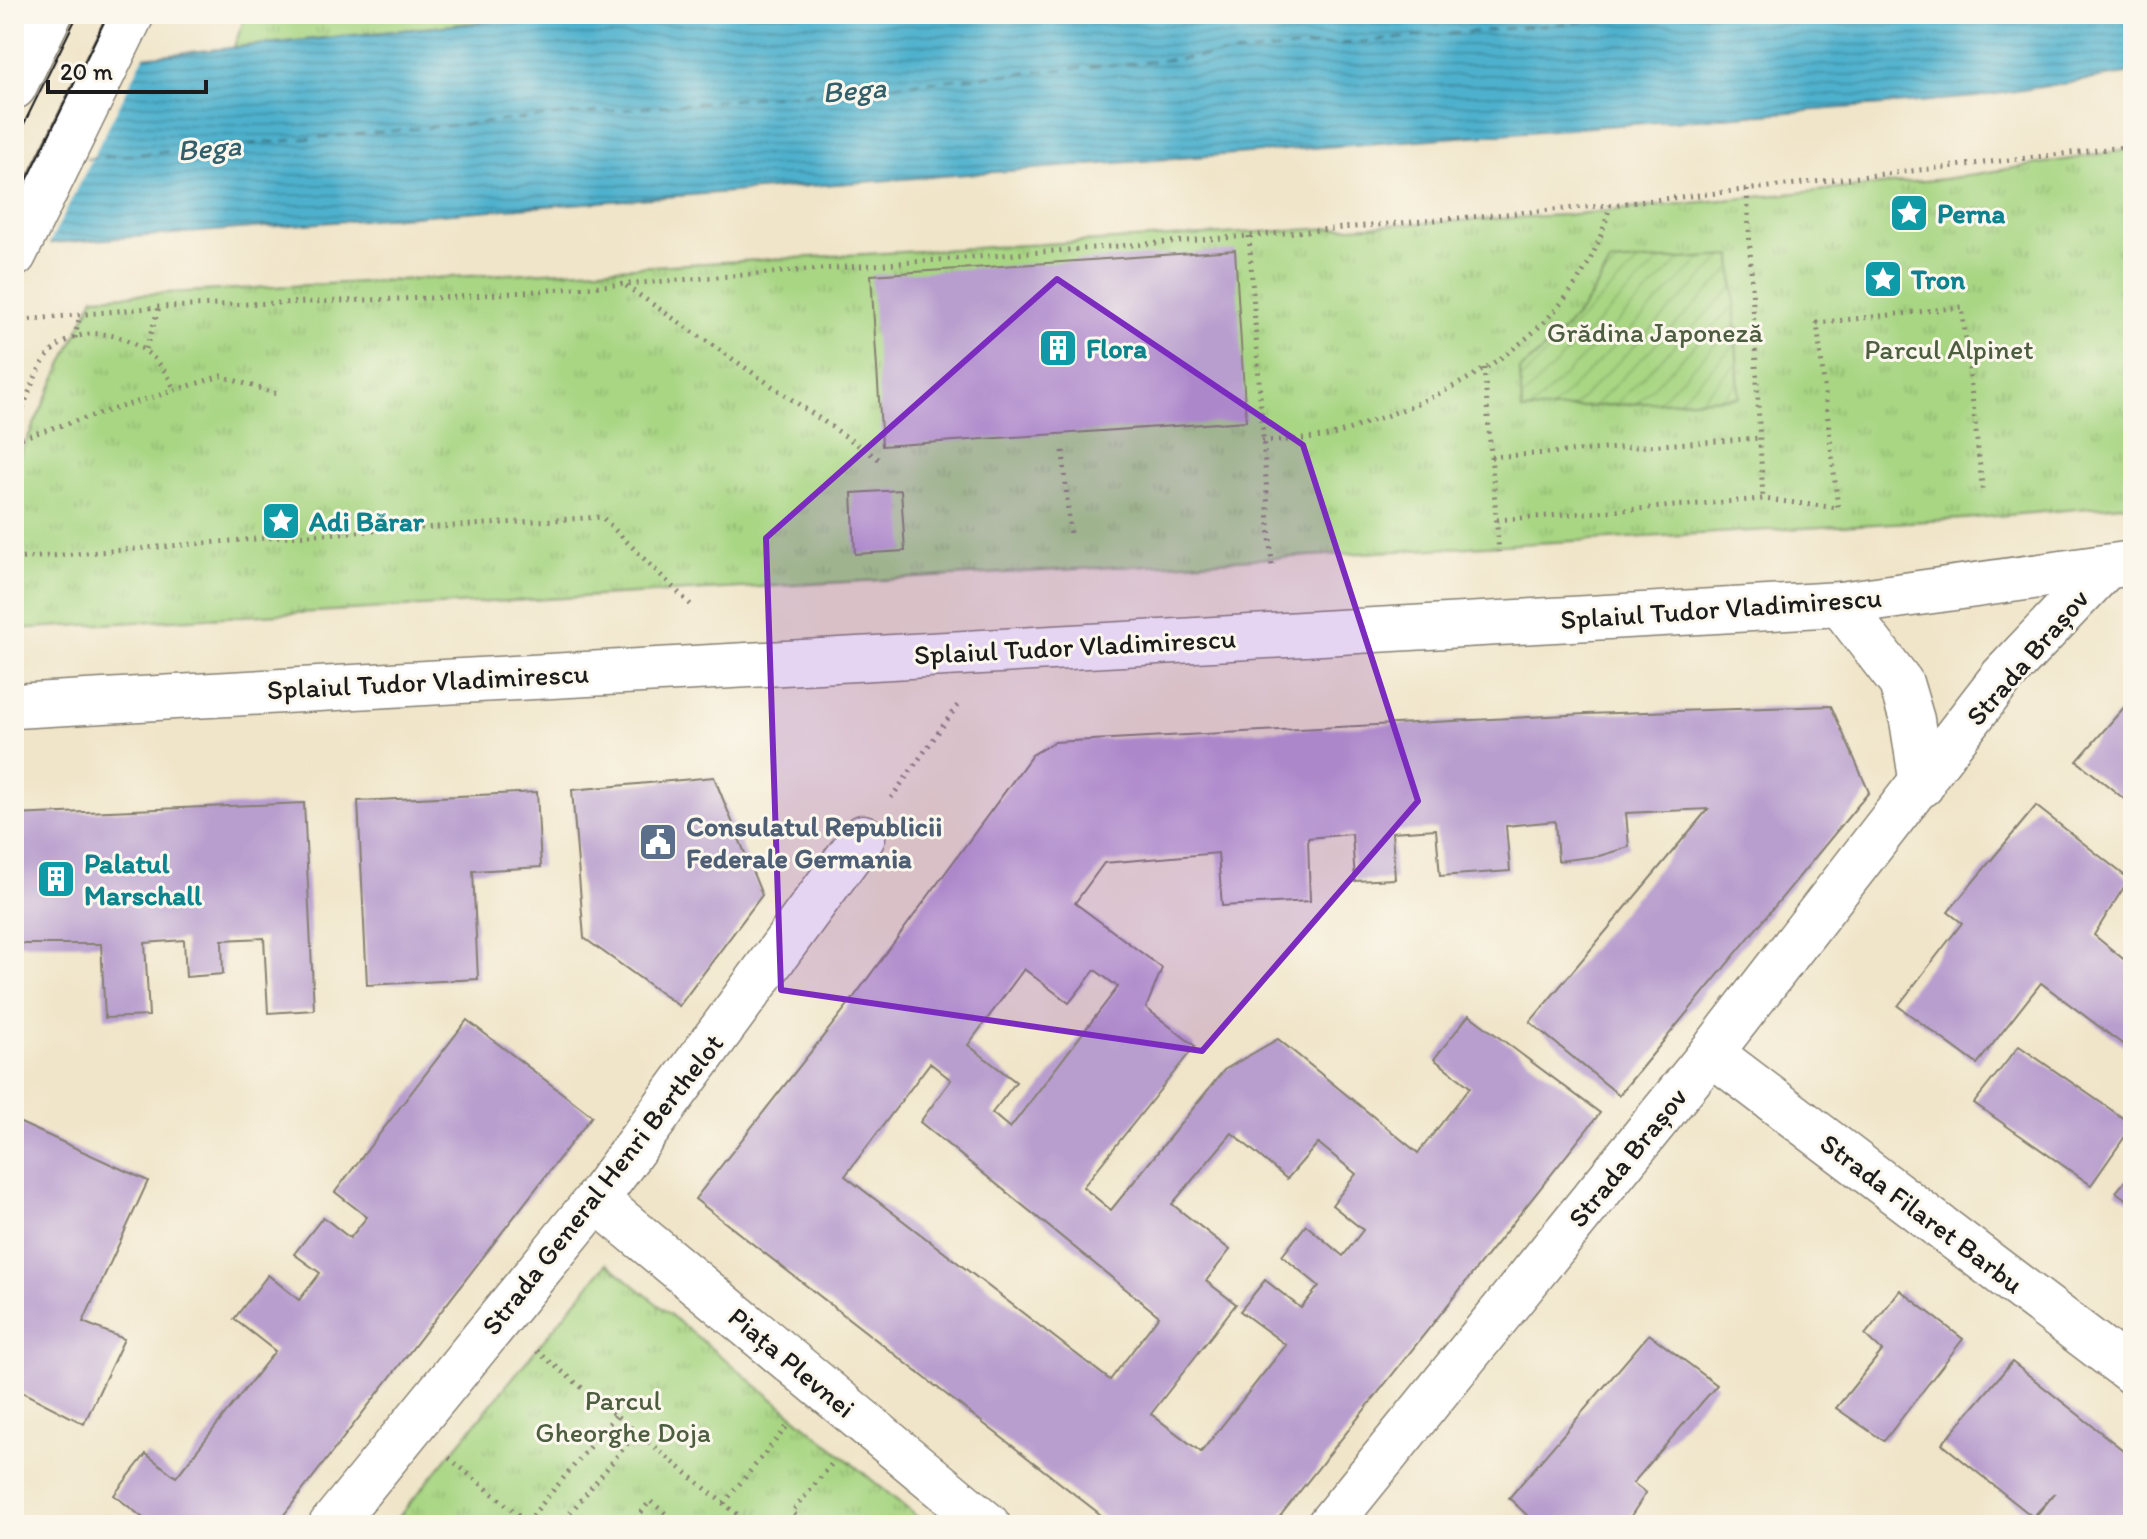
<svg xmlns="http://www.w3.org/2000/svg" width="2147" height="1539" font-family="Itim,sans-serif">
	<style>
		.park { fill: url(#park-tufts); stroke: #627950; stroke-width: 2 }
		.garden { fill: url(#garden-furrows); stroke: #627950; stroke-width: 2 }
		.water { fill: url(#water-rules); stroke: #356674; stroke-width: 2 }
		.pier { fill: #f0e5c9 }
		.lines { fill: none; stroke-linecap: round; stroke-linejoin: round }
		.ferry { stroke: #325f6c; stroke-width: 2; stroke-dasharray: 10 8; stroke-linecap: butt }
		.building { fill: #b89ece; fill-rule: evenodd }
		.street-casing { stroke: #868072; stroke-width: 47 }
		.secondary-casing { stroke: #868072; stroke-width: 47 }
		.path { stroke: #868072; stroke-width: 5; stroke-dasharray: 2 6; stroke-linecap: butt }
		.street { stroke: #fff; stroke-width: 44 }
		.secondary { stroke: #fff; stroke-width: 44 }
		.tram { stroke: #1c1c1c; stroke-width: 2 }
		.marked { fill: #7b2cbf; fill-opacity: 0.2; stroke: #7b2cbf; stroke-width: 6; stroke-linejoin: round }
		.labels { text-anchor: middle; stroke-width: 6; stroke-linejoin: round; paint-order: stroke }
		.culture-label { font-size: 28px; font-weight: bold; fill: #0d838f; stroke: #fbf7ec; text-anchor: start }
		.park-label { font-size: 28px; fill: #4d5d40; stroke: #fbf7ec }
		.street-label { font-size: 28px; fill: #1c1c1c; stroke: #fbf7ec }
		.service-label { font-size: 28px; font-weight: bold; fill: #4e5e75; stroke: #fbf7ec; text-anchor: start }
		.water-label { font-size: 30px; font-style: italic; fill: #325f6c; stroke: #fbf7ec }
	</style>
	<defs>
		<pattern id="park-tufts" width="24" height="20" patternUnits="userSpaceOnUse" patternTransform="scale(2)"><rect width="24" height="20" fill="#a8d683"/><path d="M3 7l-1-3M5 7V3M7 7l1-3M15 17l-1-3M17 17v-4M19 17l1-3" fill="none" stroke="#90b771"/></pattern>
		<pattern id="garden-furrows" width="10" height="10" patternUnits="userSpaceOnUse" patternTransform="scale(2)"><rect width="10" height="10" fill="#a8d683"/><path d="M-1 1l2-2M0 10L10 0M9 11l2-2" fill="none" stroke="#90b771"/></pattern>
		<pattern id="water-rules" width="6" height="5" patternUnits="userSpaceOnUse" patternTransform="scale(2)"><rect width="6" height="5" fill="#4eb1cd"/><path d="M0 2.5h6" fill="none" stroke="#408fa6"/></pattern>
	</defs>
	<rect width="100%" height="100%" fill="#fbf7ec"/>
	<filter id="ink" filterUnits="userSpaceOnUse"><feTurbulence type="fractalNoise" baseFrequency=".0125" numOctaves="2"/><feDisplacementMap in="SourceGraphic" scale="16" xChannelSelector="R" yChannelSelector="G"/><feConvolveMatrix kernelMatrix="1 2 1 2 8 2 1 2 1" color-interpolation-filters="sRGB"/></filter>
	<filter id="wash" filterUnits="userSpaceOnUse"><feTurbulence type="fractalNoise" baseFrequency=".006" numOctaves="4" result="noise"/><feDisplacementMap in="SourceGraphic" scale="32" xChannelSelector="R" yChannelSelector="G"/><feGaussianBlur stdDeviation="1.8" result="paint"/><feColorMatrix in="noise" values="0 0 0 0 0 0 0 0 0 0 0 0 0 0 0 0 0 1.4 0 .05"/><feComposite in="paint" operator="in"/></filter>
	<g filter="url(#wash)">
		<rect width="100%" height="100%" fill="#f0e5c9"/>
		<g class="park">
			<polygon points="246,14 559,14 234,47"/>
			<polygon points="2133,149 2133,504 1964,519 14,629 14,467 94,297 1564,215 1944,179"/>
			<polygon points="607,1263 927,1525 392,1525"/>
		</g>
		<path class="garden" d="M1732,256l7,141 -217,14 -2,-41c38,-31 68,-62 90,-107z"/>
		<polygon class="water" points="560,14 2133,14 2133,73 1976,97 1882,105 14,246 14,70"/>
		<polygon class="pier" points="146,52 47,248 14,250 14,66"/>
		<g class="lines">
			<g class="ferry">
				<polyline points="86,159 1666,14"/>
				<polyline points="14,165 35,163"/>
			</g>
		</g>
		<g id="blocks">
			<g class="building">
				<polygon points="1235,250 1246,421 882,446 871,275"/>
				<polygon points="901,490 905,551 855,554 852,493"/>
				<polygon points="2133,697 2133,806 2077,761"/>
				<path d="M1831,706l38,86 -250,303 -89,-73 178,-213 -82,4 3,34 -30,9 -41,5 -3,-40 -49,5 4,45 -70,5 -4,-47 -44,3 3,47 -40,2 -3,-47 -44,4 2,63 -88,5 -4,-53 -114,10 -29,40 87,65 -16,40 49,38 -112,141 28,23 113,-140 54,-31 140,114 52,-66 -36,-28 35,-44 131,98 -327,412h-159l-419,-326 156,-198 181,-246 22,-13 532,-28zM1024,969l45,34 26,-33 23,17 -108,141 -18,-15 24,-31 -48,-37zM930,1063l21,17 -31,42 239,194 -49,64 -265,-204zM1232,1133l55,46 31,-36 38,31 -24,31 31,25 -20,26 -37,-31 -24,31 37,30 -18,22 -36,-28 -25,31 46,34 -85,107 -50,-38 85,-110 -30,-23 24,-31 -58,-46z"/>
				<polygon points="714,777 762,895 679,1006 584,938 572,790"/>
				<polygon points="537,792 541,867 473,871 478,979 367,985 358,801"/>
				<polygon points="304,803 314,1010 268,1013 264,938 222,940 223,974 186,977 184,940 145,943 149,1016 105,1018 101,944 14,944 14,815"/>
				<polygon points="2036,806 2129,879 2094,935 2133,967 2133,1052 2041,983 1977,1064 1898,1006 1962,923 1948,912"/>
				<polygon points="467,1020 592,1116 276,1525 144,1525 147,1521 114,1495 146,1454 176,1477 275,1351 234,1319 268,1275 299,1300 320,1273 294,1254 323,1217 350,1238 367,1217 335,1192"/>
				<polygon points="2019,1046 2133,1125 2091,1185 1974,1103"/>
				<polygon points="14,1120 148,1181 83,1322 124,1339 84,1424 14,1388"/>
				<polygon points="2133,1171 2133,1204 2116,1192"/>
				<polygon points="1900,1290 1963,1339 1884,1441 1836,1408 1882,1351 1865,1335"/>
				<polygon points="1649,1334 1717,1385 1633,1483 1646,1493 1625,1525 1527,1525 1532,1520 1509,1498"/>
				<polygon points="2012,1362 2133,1458 2133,1525 2028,1525 2055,1493 2033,1517 1942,1444"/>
			</g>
		</g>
	</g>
	<g filter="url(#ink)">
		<use href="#blocks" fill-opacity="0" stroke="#868072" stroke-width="2"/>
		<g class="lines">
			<defs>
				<g id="street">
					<polyline points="1840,604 1901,683 1912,720 1922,785"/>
					<polyline points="1711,1053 2133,1373"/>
					<polyline points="596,1200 988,1525"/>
					<polyline points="331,1525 596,1200 863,837"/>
					<polyline points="1329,1525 1711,1053 2002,677 2105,568"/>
				</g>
				<g id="secondary">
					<polyline points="14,87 50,14"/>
					<polyline points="14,255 132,14"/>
					<polyline points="14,706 1840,604 2133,563"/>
				</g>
			</defs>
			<use href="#street" class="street-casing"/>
			<use href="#secondary" class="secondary-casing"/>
			<g class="path">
				<polyline points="1747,190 1763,499"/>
				<polyline points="1249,236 1272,566"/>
				<polyline points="626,286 883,462"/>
				<polyline points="14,321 159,307 459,297 1249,236 1610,205 2133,146"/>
				<polyline points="75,338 80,314"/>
				<polyline points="146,349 159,307"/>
				<polyline points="1484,368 1499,552"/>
				<path d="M14,430c10,-21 17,-49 30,-69 36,-51 111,-24 130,28"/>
				<polyline points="14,440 221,376 280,395"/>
				<path d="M1262,441c20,-1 40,-1 60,-4 20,-3 40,-13 58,-19 104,-37 204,-100 230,-213"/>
				<polyline points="1063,451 1070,534"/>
				<polyline points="1491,457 1760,438"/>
				<polyline points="1497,520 1763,499 1838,508 1817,323 1962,307 1983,494"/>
				<polyline points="14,559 291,536 602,517 694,608"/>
				<polyline points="891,798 960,702"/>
				<polyline points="537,1351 750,1525"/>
				<polyline points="449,1458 531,1525"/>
				<polyline points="724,1503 789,1424"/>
				<polyline points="527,1522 616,1415"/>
				<polyline points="560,1525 637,1432"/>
				<polyline points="631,1525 650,1501 680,1525"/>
				<polyline points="808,1525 792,1512 834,1461"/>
			</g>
			<use href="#street" class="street"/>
			<use href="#secondary" class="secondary"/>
			<g class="tram">
				<polyline points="14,144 78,14"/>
				<polyline points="14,207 108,14"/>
			</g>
		</g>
	</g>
	<path class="marked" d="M1057,279l246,166 115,356 -216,250 -421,-61 -15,-452z"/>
	<defs>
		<symbol id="sight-square" viewBox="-11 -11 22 22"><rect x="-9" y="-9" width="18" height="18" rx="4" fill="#0f9aa8" stroke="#fbf7ec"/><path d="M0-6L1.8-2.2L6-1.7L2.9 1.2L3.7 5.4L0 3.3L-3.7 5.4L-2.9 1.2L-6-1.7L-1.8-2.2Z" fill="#fff"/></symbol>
		<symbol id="building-square" viewBox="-11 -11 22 22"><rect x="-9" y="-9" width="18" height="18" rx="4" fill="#0f9aa8" stroke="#fbf7ec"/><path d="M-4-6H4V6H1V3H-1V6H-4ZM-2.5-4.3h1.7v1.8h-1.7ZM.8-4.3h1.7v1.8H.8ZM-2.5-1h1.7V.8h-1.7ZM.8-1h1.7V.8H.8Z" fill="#fff"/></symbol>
		<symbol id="civic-square" viewBox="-11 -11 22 22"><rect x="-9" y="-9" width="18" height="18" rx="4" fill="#5c6f8a" stroke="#fbf7ec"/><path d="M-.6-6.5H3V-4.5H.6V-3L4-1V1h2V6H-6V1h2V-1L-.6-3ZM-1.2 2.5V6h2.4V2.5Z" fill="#fff"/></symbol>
	</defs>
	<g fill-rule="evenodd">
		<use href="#sight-square" x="1887" y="191" width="44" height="44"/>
		<use href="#sight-square" x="1861" y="257" width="44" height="44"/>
		<use href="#building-square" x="1036" y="326" width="44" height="44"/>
		<use href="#sight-square" x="259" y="499" width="44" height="44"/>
		<use href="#civic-square" x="636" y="820" width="44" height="44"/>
		<use href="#building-square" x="34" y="857" width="44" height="44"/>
	</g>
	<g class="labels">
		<g class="culture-label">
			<text x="1937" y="223">Perna</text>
			<text x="1911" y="289">Tron</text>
			<text x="1086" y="358">Flora</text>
			<text x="309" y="531">Adi Bărar</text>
			<text x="84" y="873">Palatul<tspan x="84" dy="32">Marschall</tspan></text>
		</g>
		<g class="park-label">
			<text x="1655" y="342">Grădina Japoneză</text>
			<text x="1949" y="359">Parcul Alpinet</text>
			<text x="623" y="1410">Parcul<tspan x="623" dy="32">Gheorghe Doja</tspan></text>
		</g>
		<g class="street-label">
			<text transform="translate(1721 608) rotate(-4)" y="10">Splaiul Tudor Vladimirescu</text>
			<text transform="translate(1075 646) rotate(-3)" y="10">Splaiul Tudor Vladimirescu</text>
			<text transform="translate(2027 657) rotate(-49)" y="10">Strada Brașov</text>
			<text transform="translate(428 681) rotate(-3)" y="10">Splaiul Tudor Vladimirescu</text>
			<text transform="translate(1627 1157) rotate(-51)" y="10">Strada Brașov</text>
			<text transform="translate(602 1184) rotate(-52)" y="10">Strada General Henri Berthelot</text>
			<text transform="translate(1922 1213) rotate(37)" y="10">Strada Filaret Barbu</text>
			<text transform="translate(792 1362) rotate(40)" y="10">Piața Plevnei</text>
		</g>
		<g class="service-label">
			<text x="686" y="836">Consulatul Republicii<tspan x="686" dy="32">Federale Germania</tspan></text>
		</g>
		<g class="water-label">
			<text transform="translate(854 90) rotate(-5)" y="10">Bega</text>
			<text transform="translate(209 148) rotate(-5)" y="10">Bega</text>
		</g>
	</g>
	<rect width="2147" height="1539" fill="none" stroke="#fbf7ec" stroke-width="48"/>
	<path d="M48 80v12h158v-12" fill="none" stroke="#1c1c1c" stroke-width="4"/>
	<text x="60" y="80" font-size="24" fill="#1c1c1c" stroke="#fbf7ec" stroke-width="6" paint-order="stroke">20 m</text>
</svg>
